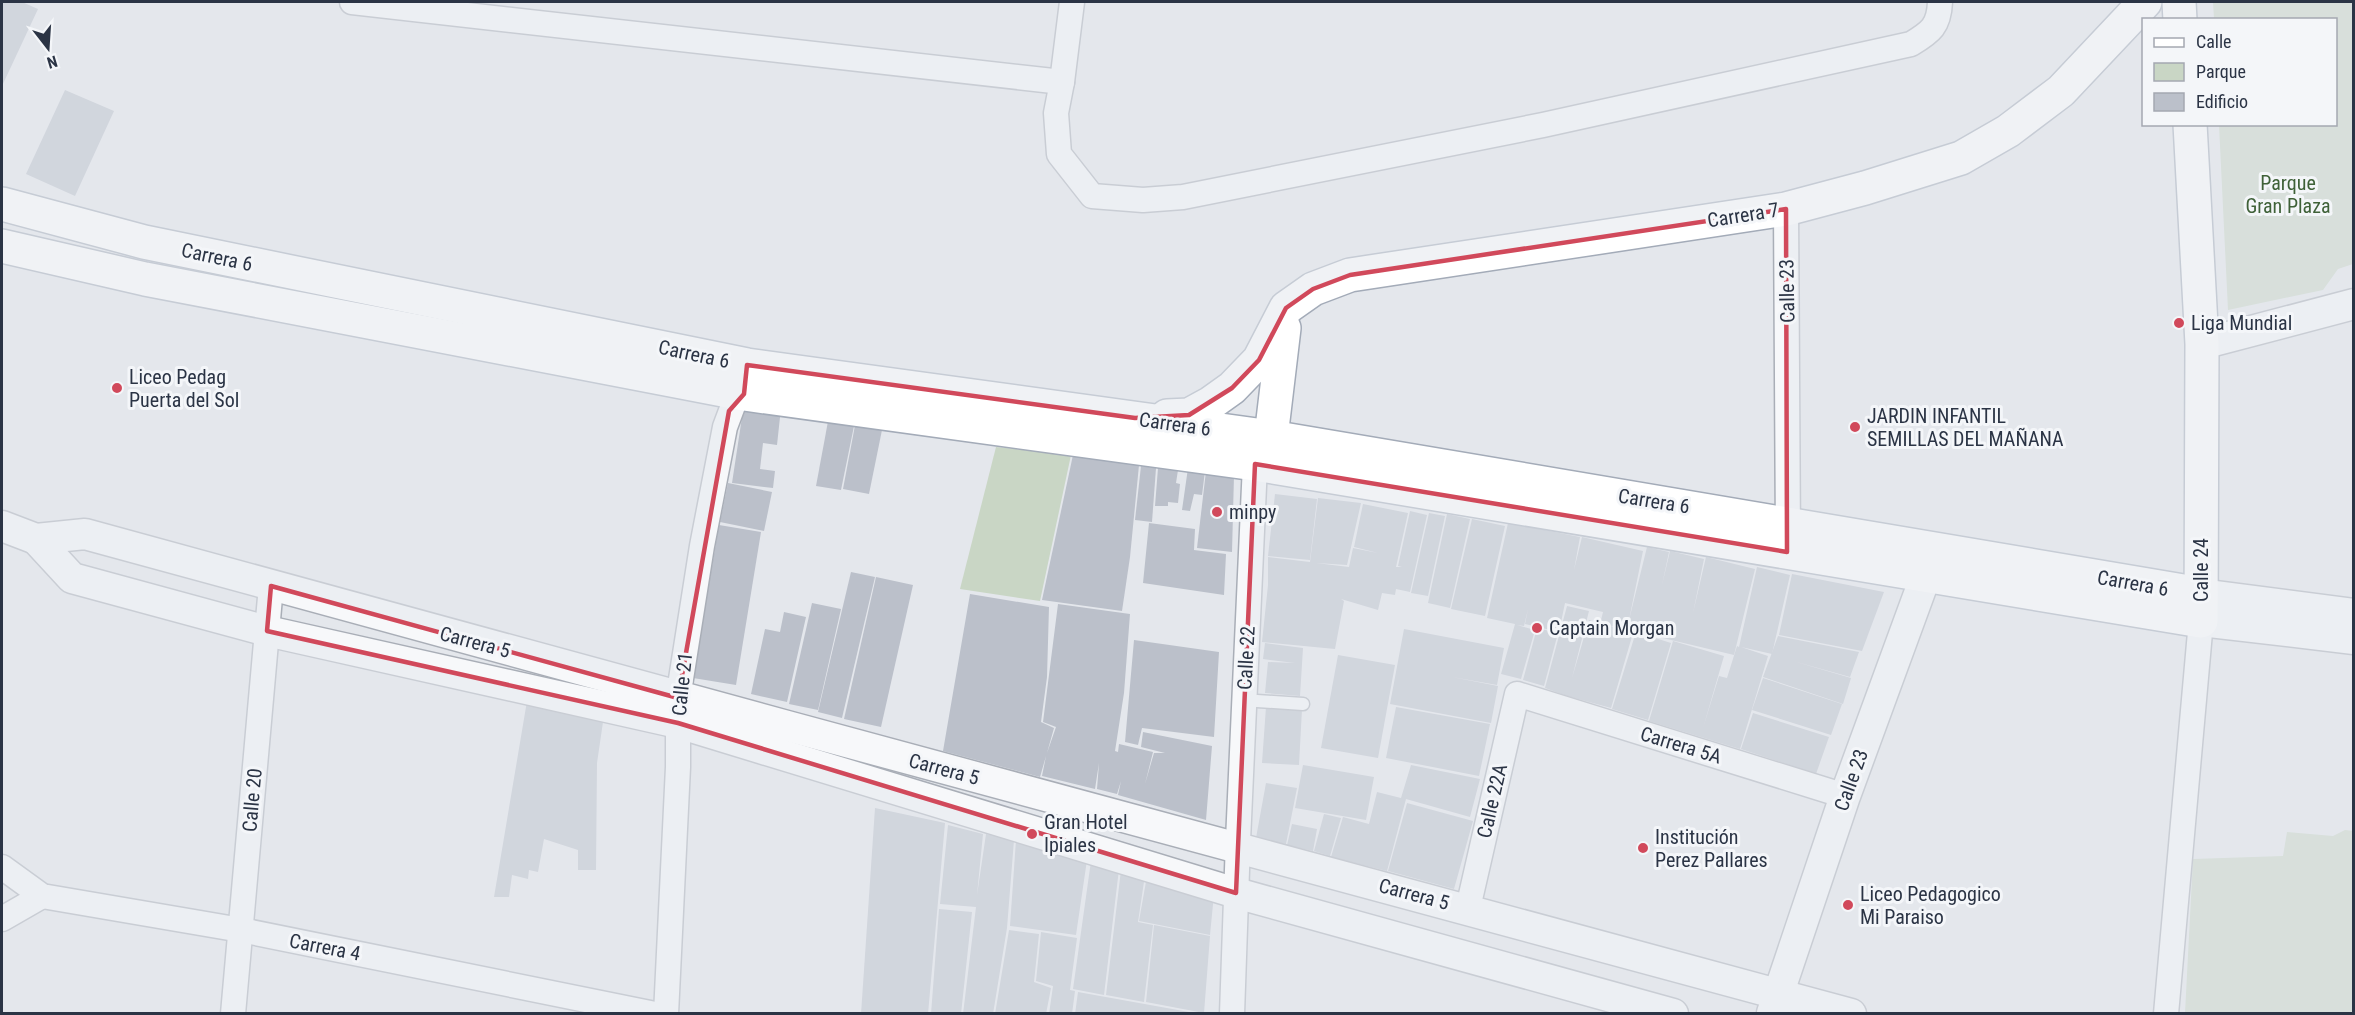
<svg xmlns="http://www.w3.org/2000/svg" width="2355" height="1015" font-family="'Roboto Condensed',sans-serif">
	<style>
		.green { fill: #c9d6c5 }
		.building { fill: #bbc0ca }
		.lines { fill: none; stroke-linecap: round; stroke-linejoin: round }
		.service-casing { stroke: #a9aeb7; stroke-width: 15 }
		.minor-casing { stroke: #a9aeb7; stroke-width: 27 }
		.tertiary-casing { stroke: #a9aeb7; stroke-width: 33 }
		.primary-casing { stroke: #a3abb8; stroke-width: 36 }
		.service { stroke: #f7f8fa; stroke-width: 12 }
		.minor { stroke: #f7f8fa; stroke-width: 24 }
		.tertiary { stroke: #f7f8fa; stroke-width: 30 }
		.primary { stroke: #fff; stroke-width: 33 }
		.marked { fill: none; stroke: #d1495b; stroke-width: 4.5; stroke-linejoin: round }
		.poi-dot { fill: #d1495b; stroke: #f4f6f9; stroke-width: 2 }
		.labels { text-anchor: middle; stroke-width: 6; stroke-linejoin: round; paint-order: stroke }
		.park-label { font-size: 20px; fill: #3f6138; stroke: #f4f6f9 }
		.street-label { font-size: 20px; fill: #2b3445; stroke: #f4f6f9 }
		.poi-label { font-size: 20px; fill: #2b3445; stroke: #f4f6f9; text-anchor: start }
	</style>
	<rect width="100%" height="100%" fill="#e4e7ec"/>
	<g class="green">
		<polygon points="2213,2 2353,2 2353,264 2338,269 2323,290 2228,310 2219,125 2336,124 2336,20 2214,19"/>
		<polygon points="996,447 1071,455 1040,601 960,589"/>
		<polygon points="2345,830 2354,831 2353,1013 2185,1013 2193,859 2283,856 2287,832 2333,836"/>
	</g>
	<g class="building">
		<polygon points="2,2 22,2 38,9 2,86"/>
		<polygon points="65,90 114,111 75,196 26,174"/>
		<polygon points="744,404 781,408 777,445 763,443 760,469 775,471 773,488 732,483"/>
		<polygon points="829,416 855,421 841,490 816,486"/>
		<polygon points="856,420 883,425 869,494 843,489"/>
		<polygon points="1073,455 1139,465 1130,557 1122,611 1042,600"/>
		<polygon points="1141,466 1156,468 1152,522 1135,520"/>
		<polygon points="1158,468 1178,470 1176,483 1180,484 1178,503 1168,502 1168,506 1155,506"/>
		<polygon points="1188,468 1205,471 1202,495 1194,494 1190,511 1182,510"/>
		<polygon points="1206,471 1234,475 1232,552 1197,548"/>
		<polygon points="728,483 772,492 764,531 720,522"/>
		<polygon points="1275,494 1317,499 1310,560 1268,556"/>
		<polygon points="1318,498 1361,503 1347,565 1316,563 1349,567 1353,548 1378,553 1354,547 1363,504 1408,513 1396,567 1402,567 1398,566 1410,511 1427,515 1410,592 1396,589 1395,595 1382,593 1378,610 1341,599 1344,601 1335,649 1262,642 1268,585 1268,557 1310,562"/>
		<polygon points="1429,513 1445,516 1428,596 1411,593"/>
		<polygon points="1447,514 1470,519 1450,608 1428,603"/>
		<polygon points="1472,519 1505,526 1485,616 1451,609"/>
		<polygon points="1149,523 1195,529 1194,550 1226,554 1224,595 1143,583"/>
		<polygon points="1508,523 1580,537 1574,570 1582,537 1643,551 1629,620 1647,547 1669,552 1662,585 1670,551 1704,559 1693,613 1706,557 1755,569 1734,655 1604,624 1633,633 1611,708 1567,696 1545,688 1567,606 1589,611 1572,678 1589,620 1600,624 1603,612 1565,603 1559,632 1525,624 1528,609 1524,626 1517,625 1535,630 1521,679 1501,674 1515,624 1487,618"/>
		<polygon points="719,525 761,532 736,685 693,678"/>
		<polygon points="1757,567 1790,575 1772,654 1741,647 1768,656 1740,749 1649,721 1673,641 1724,656 1703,728 1719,676 1727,678 1737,646 1739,647"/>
		<polygon points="851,572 875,577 842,718 818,712"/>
		<polygon points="1792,574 1884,592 1862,651 1779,635"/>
		<polygon points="876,577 913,585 881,727 844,719"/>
		<polygon points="970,594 1049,607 1047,677 1041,722 1054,728 1047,753 1056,727 1043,722 1058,604 1130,614 1124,693 1115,751 1118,752 1119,744 1153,752 1145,784 1154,753 1165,753 1141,747 1143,732 1212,746 1206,820 1118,795 1121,781 1117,794 1097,789 1099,763 1095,789 1042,776 1046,756 1040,777 943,751"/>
		<polygon points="812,603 841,609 818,710 789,704"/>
		<polygon points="784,612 806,617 787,702 751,694 765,629 780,632"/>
		<polygon points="1537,628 1558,633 1544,686 1523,680"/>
		<polygon points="1404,629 1504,648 1497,685 1452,677 1498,686 1491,723 1390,704"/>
		<polygon points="1636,632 1671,643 1648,720 1612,709"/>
		<polygon points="1778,636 1859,652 1850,677 1793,661 1851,678 1843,704 1763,677"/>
		<polygon points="1134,640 1219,652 1214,737 1142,728 1138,745 1125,742"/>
		<polygon points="1265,643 1303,648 1300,696 1265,693 1268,662 1295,663 1263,659"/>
		<polygon points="1338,655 1395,665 1378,758 1321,748"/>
		<polygon points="1763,678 1842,704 1831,735 1752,710"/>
		<polygon points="527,701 603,722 597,763 596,870 578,870 578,850 544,839 538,872 529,870 528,879 512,875 509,897 494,897"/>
		<polygon points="1266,707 1302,709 1299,765 1262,763"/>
		<polygon points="1396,707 1490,724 1479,776 1386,758"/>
		<polygon points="1753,713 1829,737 1816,774 1741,749"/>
		<polygon points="1303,765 1374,777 1366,820 1295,808"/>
		<polygon points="1411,765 1480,779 1470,817 1406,799 1387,871 1331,857 1343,817 1369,824 1377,792 1401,798"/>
		<polygon points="1266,783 1297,788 1286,844 1256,838"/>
		<polygon points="1407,803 1473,821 1454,889 1388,871"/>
		<polygon points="875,808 945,823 928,1014 861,1014"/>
		<polygon points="1324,814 1341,818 1330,856 1314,851"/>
		<polygon points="1292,824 1317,829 1313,851 1287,845"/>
		<polygon points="948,825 983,834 977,895 986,834 1014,840 1007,928 993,1014 963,1014 976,907 940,904"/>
		<polygon points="1016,840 1087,860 1076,935 1010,926"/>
		<polygon points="1091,861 1119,869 1104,995 1073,989"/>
		<polygon points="1121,870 1145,875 1138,922 1153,925 1144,1002 1106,995"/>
		<polygon points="1147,876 1214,894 1210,935 1139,921"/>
		<polygon points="939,909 972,912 961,1014 931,1014"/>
		<polygon points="1154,925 1210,936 1204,1013 1146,1002"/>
		<polygon points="1009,930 1039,934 1034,982 1051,988 1046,1014 995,1014"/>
		<polygon points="1041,932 1077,938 1070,990 1075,991 1072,1014 1049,1014 1053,986 1036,981"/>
		<polygon points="1078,992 1189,1012 1189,1014 1075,1014"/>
	</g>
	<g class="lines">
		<defs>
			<polyline id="service" points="1257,701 1303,704"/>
			<g id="minor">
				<polyline points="352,2 1062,82"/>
				<path d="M1072,2l-10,80 -6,31 3,41 33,42 51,4 40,-3 360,-72 368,-81c20,-12 28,-18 29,-42"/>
				<polyline points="1786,209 1788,541"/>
				<polyline points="2,867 42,896 241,930 655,1014"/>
				<polyline points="1468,908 1517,694 1845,796"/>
				<polyline points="2,919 42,896"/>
				<polyline points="233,1014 271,586"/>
				<polyline points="666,1014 678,767 678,698 702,546 725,427 734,403 744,394 745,382"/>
				<polyline points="1232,1014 1238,841 1255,464"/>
				<polyline points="2166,1014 2201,621"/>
			</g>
			<g id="tertiary">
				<polyline points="2202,344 2354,304"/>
				<path d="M2,526l34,13 49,-5c588,163 1177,319 1766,480"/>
				<polyline points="36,539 72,578 267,631 678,723 1236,893 1673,1014"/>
				<polyline points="2201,594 2354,614"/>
				<polyline points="2201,621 2354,639"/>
				<polyline points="1772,1013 1845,796 1926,575 1932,551"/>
			</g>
			<g id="primary">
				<polyline points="2179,2 2180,20"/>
				<polyline points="2,204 144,242 747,365 1271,437 2201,594"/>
				<polyline points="2,246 145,279 744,394 1255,464 2201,621 2202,344 2190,124"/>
				<polyline points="1167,416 1189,415 1211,403 1232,388 1259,360 1286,308 1313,289 1350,275 1786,209 1865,188 1961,158 2008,131 2061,91 2145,2"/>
				<polyline points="1260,455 1271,437 1284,328"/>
			</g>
		</defs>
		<use href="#service" class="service-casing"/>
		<use href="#minor" class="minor-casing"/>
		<use href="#tertiary" class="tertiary-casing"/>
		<use href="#primary" class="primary-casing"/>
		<use href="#service" class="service"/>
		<use href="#minor" class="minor"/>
		<use href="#tertiary" class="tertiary"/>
		<use href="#primary" class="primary"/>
	</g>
	<path d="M0 0H2355V1015H0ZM1786,209l1,343 -532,-88 -19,429 -558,-170 -411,-92 4,-45 407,112 51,-287 15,-17 3,-29 388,53 54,-3 43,-27 27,-28 27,-52 27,-19 37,-14z" fill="#e4e7ec" fill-opacity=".55" fill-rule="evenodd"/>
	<path class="marked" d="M1786,209l1,343 -532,-88 -19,429 -558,-170 -411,-92 4,-45 407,112 51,-287 15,-17 3,-29 388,53 54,-3 43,-27 27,-28 27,-52 27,-19 37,-14z"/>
	<g class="poi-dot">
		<circle cx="2179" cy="323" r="6"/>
		<circle cx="117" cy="388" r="6"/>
		<circle cx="1855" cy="427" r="6"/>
		<circle cx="1217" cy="512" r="6"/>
		<circle cx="1537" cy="628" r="6"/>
		<circle cx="1032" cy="834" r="6"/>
		<circle cx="1643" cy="848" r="6"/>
		<circle cx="1848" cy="905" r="6"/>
	</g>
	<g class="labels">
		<g class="park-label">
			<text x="2288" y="190">Parque<tspan x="2288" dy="23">Gran Plaza</tspan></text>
		</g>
		<g class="street-label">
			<text transform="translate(1743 215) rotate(-9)" y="7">Carrera 7</text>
			<text transform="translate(217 257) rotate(12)" y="7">Carrera 6</text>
			<text transform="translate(1787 291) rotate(-91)" y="7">Calle 23</text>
			<text transform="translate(694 354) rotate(12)" y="7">Carrera 6</text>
			<text transform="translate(1175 424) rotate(8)" y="7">Carrera 6</text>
			<text transform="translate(1654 501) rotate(9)" y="7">Carrera 6</text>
			<text transform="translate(2201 570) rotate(-90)" y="7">Calle 24</text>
			<text transform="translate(2133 583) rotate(10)" y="7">Carrera 6</text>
			<text transform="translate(475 642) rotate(15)" y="7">Carrera 5</text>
			<text transform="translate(1246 658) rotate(-87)" y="7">Calle 22</text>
			<text transform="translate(682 684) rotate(-84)" y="7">Calle 21</text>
			<text transform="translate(1681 745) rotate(17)" y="7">Carrera 5A</text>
			<text transform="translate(944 769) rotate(15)" y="7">Carrera 5</text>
			<text transform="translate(1851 780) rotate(-70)" y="7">Calle 23</text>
			<text transform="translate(252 800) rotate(-85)" y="7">Calle 20</text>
			<text transform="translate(1492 801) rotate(-77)" y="7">Calle 22A</text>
			<text transform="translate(1414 894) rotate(15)" y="7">Carrera 5</text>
			<text transform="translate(325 947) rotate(11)" y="7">Carrera 4</text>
		</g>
		<g class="poi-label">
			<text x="2191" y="330">Liga Mundial</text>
			<text x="129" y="384">Liceo Pedag<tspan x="129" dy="23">Puerta del Sol</tspan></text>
			<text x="1867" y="423">JARDIN INFANTIL<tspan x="1867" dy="23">SEMILLAS DEL MAÑANA</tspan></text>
			<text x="1229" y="519">minpy</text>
			<text x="1549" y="635">Captain Morgan</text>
			<text x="1044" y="829">Gran Hotel<tspan x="1044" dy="23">Ipiales</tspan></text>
			<text x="1655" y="844">Institución<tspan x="1655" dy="23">Perez Pallares</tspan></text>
			<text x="1860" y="901">Liceo Pedagogico<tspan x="1860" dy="23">Mi Paraiso</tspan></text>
		</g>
	</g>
	<rect width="2355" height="1015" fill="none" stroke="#2b3445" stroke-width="6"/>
	<rect x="2142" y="18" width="195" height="108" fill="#f4f6f9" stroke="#a4a8b1" stroke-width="1.5"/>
	<rect x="2154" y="38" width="30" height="9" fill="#ffffff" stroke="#a4a8b1" stroke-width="1.5"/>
	<text x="2196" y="48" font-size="18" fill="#2b3445">Calle</text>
	<rect x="2154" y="63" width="30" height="18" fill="#c9d6c5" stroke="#a4a8b1" stroke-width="1.5"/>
	<text x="2196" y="78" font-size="18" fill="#2b3445">Parque</text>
	<rect x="2154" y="93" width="30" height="18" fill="#bbc0ca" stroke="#a4a8b1" stroke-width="1.5"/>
	<text x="2196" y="108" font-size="18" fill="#2b3445">Edificio</text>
	<g transform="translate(48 48) rotate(163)" stroke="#f4f6f9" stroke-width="4.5" paint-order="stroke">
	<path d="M0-4.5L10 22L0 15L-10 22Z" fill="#2b3445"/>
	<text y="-9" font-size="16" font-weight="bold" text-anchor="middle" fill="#2b3445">N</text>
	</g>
</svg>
